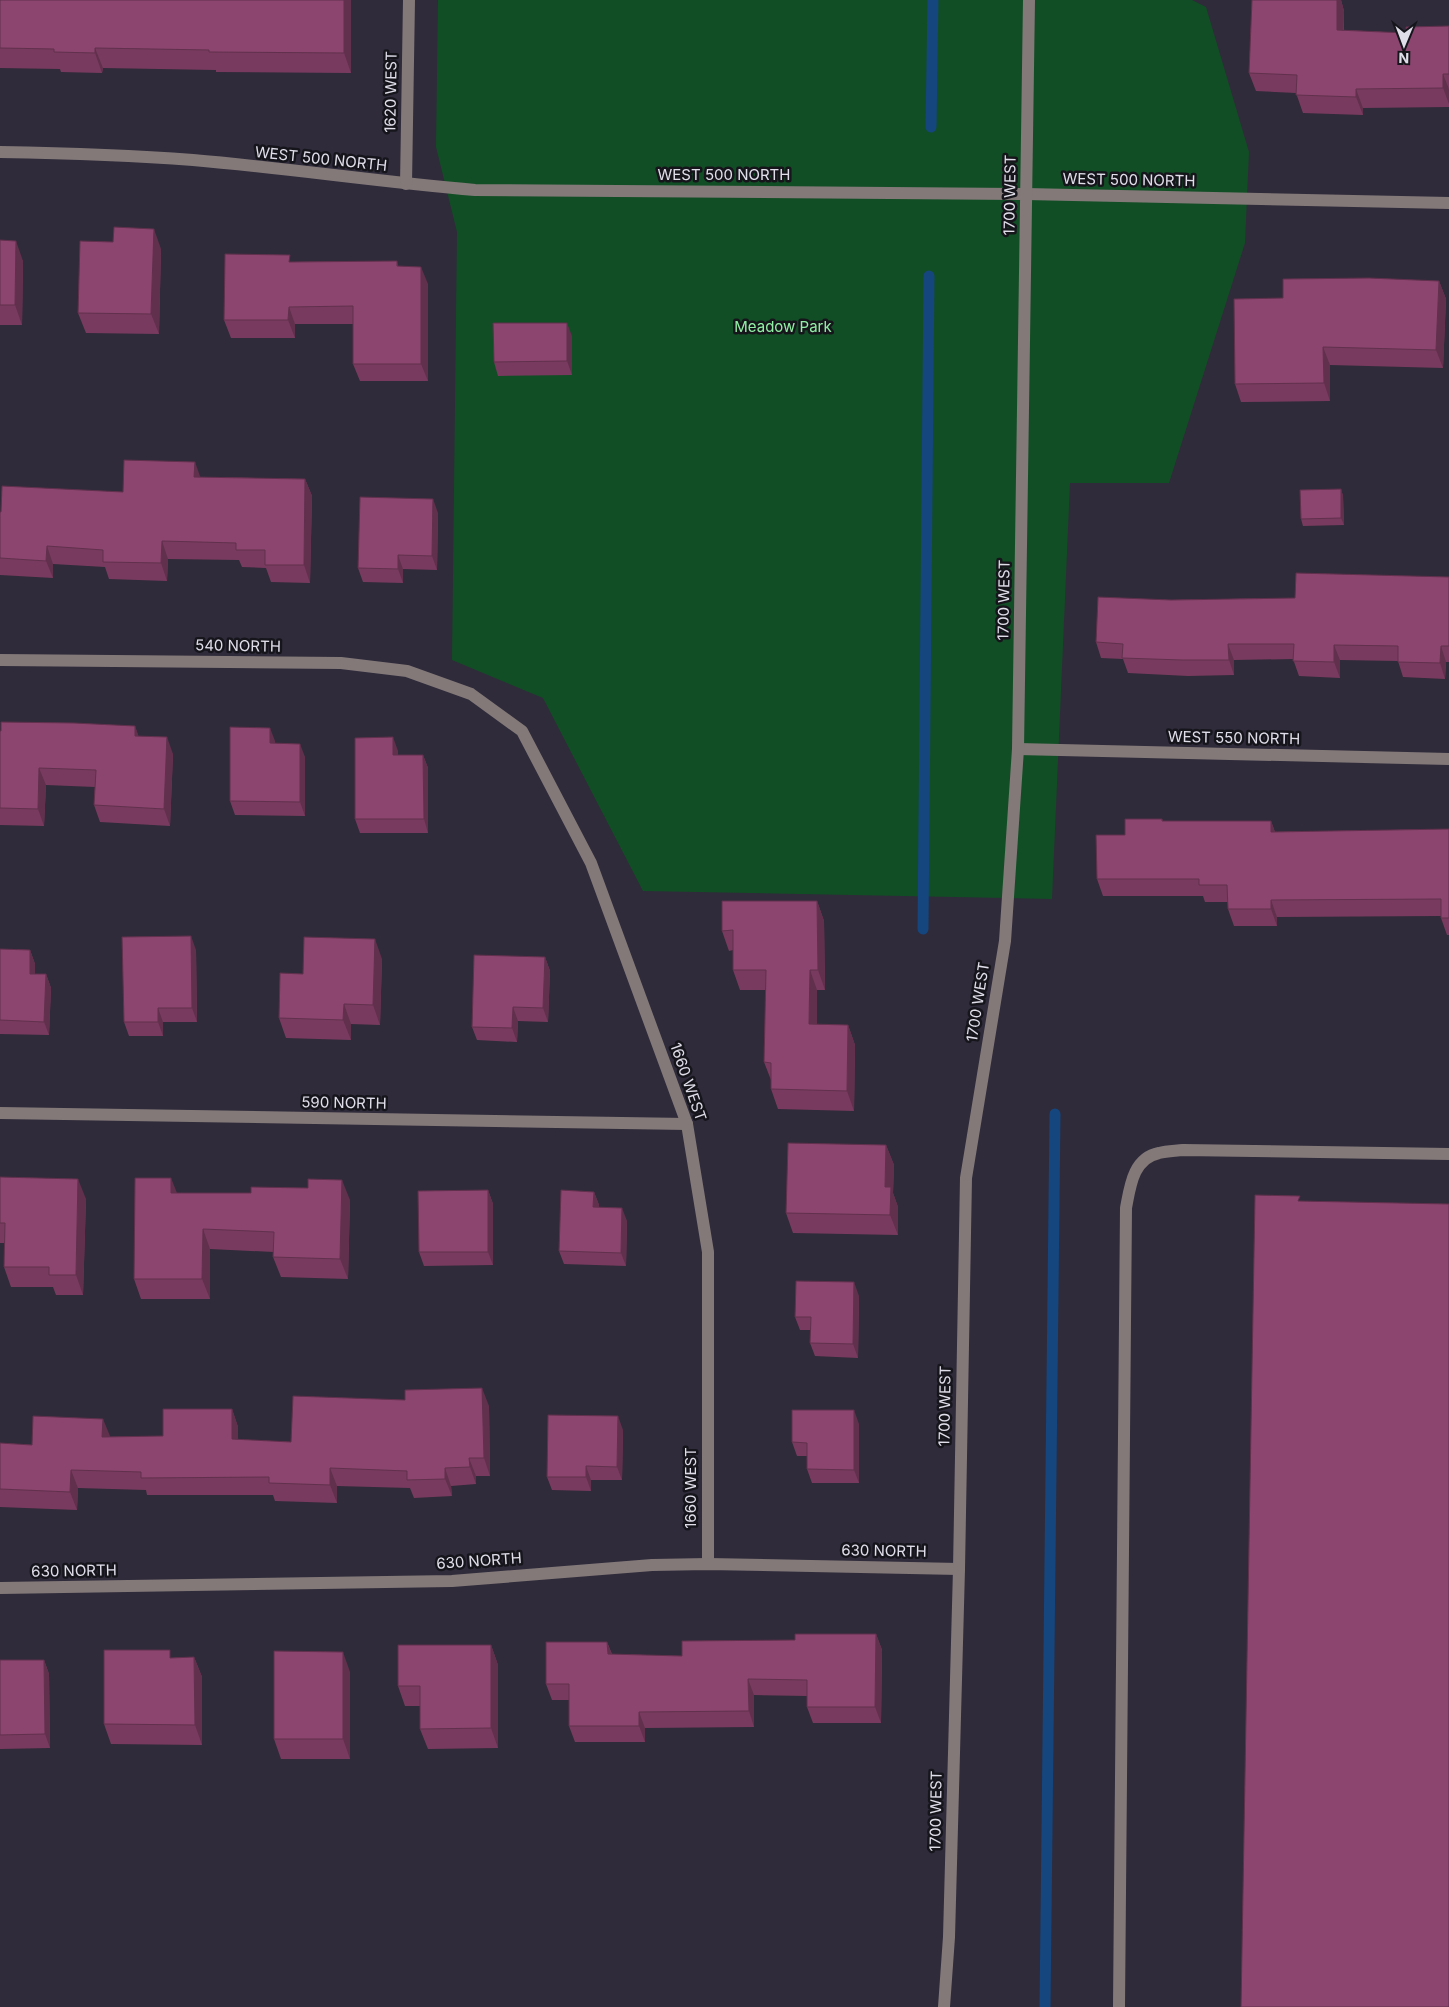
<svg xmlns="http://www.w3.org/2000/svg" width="1449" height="2007" font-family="Inter,sans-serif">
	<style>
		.green { fill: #124e25 }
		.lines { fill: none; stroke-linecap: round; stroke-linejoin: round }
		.stream { stroke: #15467e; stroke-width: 11 }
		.minor { stroke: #837979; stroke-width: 12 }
		.wall { fill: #783b5f }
		.shaded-wall { fill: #61304d }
		.building { fill: #8b456e; stroke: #61304d }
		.labels { text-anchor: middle; stroke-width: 5; stroke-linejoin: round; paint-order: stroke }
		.street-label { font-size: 15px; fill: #e0dee9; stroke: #16151c }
		.park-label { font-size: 15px; fill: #90efa4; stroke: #16151c }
	</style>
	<rect width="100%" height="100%" fill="#2f2b3a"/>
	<polygon class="green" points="438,0 1192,0 1206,7 1249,152 1245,243 1169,483 1070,483 1052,899 643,891 543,698 452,660 457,232 436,147"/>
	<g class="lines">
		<g class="stream">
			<polyline points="931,127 933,0"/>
			<polyline points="923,929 929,276"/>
			<polyline points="1045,2007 1055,1114"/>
		</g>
		<g class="minor">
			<path d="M0,152c64,1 129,3 193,8 94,8 188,22 282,30l551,4 423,9"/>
			<polyline points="406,184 409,0"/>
			<polyline points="0,660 341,663 407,671 471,694 522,731 591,863 687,1124 708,1252 708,1564"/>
			<polyline points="1018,749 1449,759"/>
			<polyline points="0,1113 687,1124"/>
			<polyline points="0,1588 452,1581 652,1565 708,1564 959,1569"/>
			<polyline points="944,2007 949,1937 959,1569 966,1178 1005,941 1018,749 1029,0"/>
			<path d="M1119,2007l7,-799c4,-21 7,-50 33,-55 8,-2 16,-2 24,-3l266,4"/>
		</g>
	</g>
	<g class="wall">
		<polygon points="0,0 351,0 351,73 216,72 216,70 103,68 102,73 61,72 60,69 0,68"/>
		<polygon points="1252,0 1341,0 1344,11 1344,30 1406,33 1449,26 1449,107 1363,108 1363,115 1303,113 1296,93 1256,91 1249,73"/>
		<polygon points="0,240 23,261 22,325 0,325"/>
		<polygon points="161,249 159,334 86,333 78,313"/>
		<polygon points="397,261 398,266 428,284 428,381 360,381 353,364 353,324 295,324 295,338 231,338 224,320 292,262"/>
		<polygon points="1439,281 1446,299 1443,368 1330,365 1330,401 1241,402 1235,384 1283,298"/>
		<polygon points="572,336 572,375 498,376 494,362"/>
		<polygon points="200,477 305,479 312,496 310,583 271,582 266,568 242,567 239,560 168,559 167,581 109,579 105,567 53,564 53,578 0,575 0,512 123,492"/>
		<polygon points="1341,489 1343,496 1344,525 1303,526 1301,519"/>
		<polygon points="438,513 437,570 403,569 403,583 363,582 358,568"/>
		<polygon points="1449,577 1449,662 1446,662 1445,679 1403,677 1398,661 1340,660 1340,678 1299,676 1293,659 1234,660 1234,675 1188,676 1128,673 1123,659 1101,658 1096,642 1171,600 1295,598"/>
		<polygon points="135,726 138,736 173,754 170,826 100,822 94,805 95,787 46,785 44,826 0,825 0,731"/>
		<polygon points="275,741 275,743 305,757 305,816 235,815 230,801"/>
		<polygon points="398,751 398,755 423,755 428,768 428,833 360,833 355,819"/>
		<polygon points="1162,819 1163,821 1271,821 1275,832 1449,829 1449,935 1447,935 1441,918 1441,916 1277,917 1277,926 1234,926 1228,909 1228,902 1205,902 1203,896 1103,896 1097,879 1125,835"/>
		<polygon points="817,901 824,921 825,990 817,990 817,1025 848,1025 855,1045 854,1111 778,1109 771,1089 771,1080 764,1062 766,990 740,990 733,970 733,950 729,951 722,931"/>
		<polygon points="0,949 30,950 35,964 35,974 46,974 51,988 49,1035 0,1034"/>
		<polygon points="196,950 197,1022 163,1022 163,1036 129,1036 124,1022"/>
		<polygon points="545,957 550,971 548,1022 518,1021 517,1042 477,1040 472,1027"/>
		<polygon points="382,959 380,1025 351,1024 351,1040 286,1038 279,1018"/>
		<polygon points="886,1145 894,1165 893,1193 898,1207 898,1235 793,1233 786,1213"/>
		<polygon points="0,1177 86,1199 83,1295 56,1295 53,1287 11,1287 4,1267 4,1243 0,1243"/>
		<polygon points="488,1190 493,1204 493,1265 424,1266 419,1252"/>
		<polygon points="594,1192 599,1205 599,1207 627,1221 626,1266 564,1264 559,1251"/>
		<polygon points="177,1193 350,1200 348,1279 281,1277 273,1257 274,1252 210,1249 210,1299 141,1299 134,1279"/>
		<polygon points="859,1296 858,1358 815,1356 810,1343 810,1330 800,1330 795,1317"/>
		<polygon points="489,1406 490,1476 476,1476 476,1484 451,1486 452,1496 414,1498 410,1488 337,1486 337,1503 275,1501 273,1495 147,1495 146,1490 78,1488 77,1510 0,1507 0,1443 32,1445 110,1437 163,1436 232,1409 238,1427 238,1440 291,1442"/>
		<polygon points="859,1424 859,1483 812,1483 807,1469 807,1456 797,1456 792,1442"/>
		<polygon points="623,1430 622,1480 591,1480 591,1491 552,1490 547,1477"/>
		<polygon points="876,1634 882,1650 881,1723 813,1723 807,1707 807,1696 754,1695 754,1727 645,1728 645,1742 575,1742 569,1726 569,1700 552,1700 546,1684 607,1642 612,1654 682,1656 795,1640"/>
		<polygon points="491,1645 498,1665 498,1748 428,1749 420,1729 420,1706 405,1706 398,1686"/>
		<polygon points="194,1657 202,1677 202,1745 111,1744 104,1724 172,1658"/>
		<polygon points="0,1660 44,1660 49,1674 50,1748 0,1749"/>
		<polygon points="350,1672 350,1759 281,1759 274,1739"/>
	</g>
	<g class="shaded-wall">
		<polygon points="344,0 351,0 351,73 344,53"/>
		<polygon points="1337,0 1341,0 1344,11 1343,48 1337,30"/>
		<polygon points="95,48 103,68 102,73 95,53"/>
		<polygon points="1443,74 1449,89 1449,104 1443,88"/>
		<polygon points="1356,89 1363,108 1363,115 1356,97"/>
		<polygon points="154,229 161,249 159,334 151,314"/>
		<polygon points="16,241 23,261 22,325 15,305"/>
		<polygon points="421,267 428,284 428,381 421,364"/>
		<polygon points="1439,281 1446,299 1443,368 1436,350"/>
		<polygon points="289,307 295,324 295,338 288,320"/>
		<polygon points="567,323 572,336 572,375 567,361"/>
		<polygon points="1323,347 1330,365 1330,401 1324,383"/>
		<polygon points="195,462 201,479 194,477"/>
		<polygon points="305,479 312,496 310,583 304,565"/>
		<polygon points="1341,489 1343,496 1344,525 1341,518"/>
		<polygon points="433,499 438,513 437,570 432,556"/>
		<polygon points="162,541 168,559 167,581 161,563"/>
		<polygon points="47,546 53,564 53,578 46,561"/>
		<polygon points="398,555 403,569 403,583 398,569"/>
		<polygon points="1228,644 1234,660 1234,675 1229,660"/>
		<polygon points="1334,645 1340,660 1340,678 1334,662"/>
		<polygon points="1441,646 1446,662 1445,679 1440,663"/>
		<polygon points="135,726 141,743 135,736"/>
		<polygon points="270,728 275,741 275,757 270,743"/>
		<polygon points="167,737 173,754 170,826 164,809"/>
		<polygon points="393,737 398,751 398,768 393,755"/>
		<polygon points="300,744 305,757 305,816 300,802"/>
		<polygon points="423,755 428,768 428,833 424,819"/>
		<polygon points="39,768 46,785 44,826 38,809"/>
		<polygon points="1271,821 1277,838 1271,832"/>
		<polygon points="1271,900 1277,917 1277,926 1271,909"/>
		<polygon points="817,901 824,921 825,990 818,970"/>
		<polygon points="191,936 196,950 197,1022 192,1008"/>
		<polygon points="375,939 382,959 380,1025 373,1005"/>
		<polygon points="30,950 35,964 35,987 30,974"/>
		<polygon points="545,957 550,971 548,1022 543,1008"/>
		<polygon points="810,970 817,990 817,1044 809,1024"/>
		<polygon points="46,974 51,988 49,1035 44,1022"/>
		<polygon points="344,1004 351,1024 351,1040 343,1020"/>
		<polygon points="513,1007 518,1021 517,1042 512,1028"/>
		<polygon points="158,1008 163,1022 163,1036 158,1022"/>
		<polygon points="848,1025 855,1045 854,1111 847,1091"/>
		<polygon points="886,1145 894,1165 893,1193 898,1207 898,1235 890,1215 885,1187"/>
		<polygon points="171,1178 179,1198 171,1193"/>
		<polygon points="78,1179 86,1199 83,1295 76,1275"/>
		<polygon points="342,1180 350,1200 348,1279 340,1259"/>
		<polygon points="488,1190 493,1204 493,1265 488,1252"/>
		<polygon points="594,1192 599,1205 598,1221 593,1207"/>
		<polygon points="622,1208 627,1221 626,1266 621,1253"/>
		<polygon points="203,1229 210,1249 210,1299 202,1279"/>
		<polygon points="854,1282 859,1296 858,1358 853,1344"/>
		<polygon points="482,1388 489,1406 490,1476 484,1458"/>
		<polygon points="232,1409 238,1427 238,1457 232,1439"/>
		<polygon points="854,1410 859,1424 859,1483 854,1470"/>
		<polygon points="618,1416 623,1430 622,1480 617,1467"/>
		<polygon points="103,1419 110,1436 109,1455 102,1437"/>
		<polygon points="469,1458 476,1476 476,1484 470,1467"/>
		<polygon points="586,1466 591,1480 591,1491 586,1477"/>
		<polygon points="330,1468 337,1486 337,1503 330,1485"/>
		<polygon points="445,1468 451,1486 452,1496 445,1479"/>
		<polygon points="71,1470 78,1488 77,1510 70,1492"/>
		<polygon points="876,1634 882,1650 881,1723 875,1707"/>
		<polygon points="607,1642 613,1658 608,1654"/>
		<polygon points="491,1645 498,1665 498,1748 491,1728"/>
		<polygon points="343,1652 350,1672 350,1759 343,1739"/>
		<polygon points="194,1657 202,1677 202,1745 195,1725"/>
		<polygon points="44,1660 49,1674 50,1748 45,1734"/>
		<polygon points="748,1679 754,1695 754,1727 749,1711"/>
		<polygon points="639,1712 645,1728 645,1742 639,1726"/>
	</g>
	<g class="building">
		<polygon points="0,0 344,0 344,53 209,52 209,50 95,48 95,53 54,52 54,49 0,48"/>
		<polygon points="1252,0 1337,0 1337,30 1406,33 1406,27 1449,26 1449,74 1443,74 1443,88 1356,89 1356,97 1296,95 1297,75 1249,73"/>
		<polygon points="114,227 154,229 151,314 78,313 80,241 113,242"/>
		<polygon points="0,240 16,241 15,305 0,305"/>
		<polygon points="225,254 290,255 289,262 397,261 397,266 421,267 421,364 353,364 353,306 289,307 288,320 224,320"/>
		<polygon points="1369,278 1439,281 1436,350 1323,347 1324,383 1235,384 1234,299 1283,298 1283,279"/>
		<polygon points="493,323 567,323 567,361 494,362"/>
		<polygon points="124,460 195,462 194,477 305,479 304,565 265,565 265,550 236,550 236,543 162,541 161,563 103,562 103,550 47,546 46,561 0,558 0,512 1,512 2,486 123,492"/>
		<polygon points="1341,489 1341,518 1301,519 1300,490"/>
		<polygon points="360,497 433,499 432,556 398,555 398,569 358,568"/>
		<polygon points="1296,573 1449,577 1449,646 1441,646 1440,663 1398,662 1398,646 1334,645 1334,662 1293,661 1294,644 1228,644 1229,660 1182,660 1122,658 1123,644 1096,642 1098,597 1171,600 1295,598"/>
		<polygon points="1,722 74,723 135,726 135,736 167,737 164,809 94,805 96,770 39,768 38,809 0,808 0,731 1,731"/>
		<polygon points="230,727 270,728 270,743 300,744 300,802 230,801"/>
		<polygon points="393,737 393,755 423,755 424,819 355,819 355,738"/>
		<polygon points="1125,819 1162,819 1162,821 1271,821 1271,832 1449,829 1449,918 1441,918 1441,899 1271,900 1271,909 1228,909 1227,885 1199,885 1199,879 1097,879 1096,835 1125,835"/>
		<polygon points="722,901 817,901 818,970 810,970 809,1024 848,1025 847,1091 771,1089 771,1063 764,1062 766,970 733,970 733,930 722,931"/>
		<polygon points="191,936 192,1008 158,1008 158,1022 124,1022 122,937"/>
		<polygon points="304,937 375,939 373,1005 344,1004 343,1020 279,1018 280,973 303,974"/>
		<polygon points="0,949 30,950 30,974 46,974 44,1022 0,1020"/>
		<polygon points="474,955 545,957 543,1008 513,1007 512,1028 472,1027"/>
		<polygon points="788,1143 886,1145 885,1187 891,1187 890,1215 786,1213"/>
		<polygon points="0,1177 78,1179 76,1275 49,1275 49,1267 4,1267 5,1223 0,1223"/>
		<polygon points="135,1178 171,1178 171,1193 251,1193 251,1187 308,1188 308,1179 342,1180 340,1259 273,1257 274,1232 203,1229 202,1279 134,1279"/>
		<polygon points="488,1190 488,1252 419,1252 418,1191"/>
		<polygon points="561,1190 594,1192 593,1207 622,1208 621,1253 559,1251"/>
		<polygon points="1255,1195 1300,1196 1298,1201 1449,1204 1449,2007 1241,2007"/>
		<polygon points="796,1281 854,1282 853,1344 810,1343 811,1317 795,1317"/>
		<polygon points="482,1388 484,1458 469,1458 470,1467 445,1468 445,1479 407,1480 407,1471 330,1468 330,1485 269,1483 269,1477 141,1478 141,1472 71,1470 70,1492 0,1489 0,1443 32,1445 33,1416 103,1419 102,1437 163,1436 163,1409 232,1409 232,1439 291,1442 293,1396 405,1400 405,1390"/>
		<polygon points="792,1410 854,1410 854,1470 807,1469 807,1443 792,1442"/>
		<polygon points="548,1415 618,1416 617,1467 586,1466 586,1477 547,1477"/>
		<polygon points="795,1634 876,1634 875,1707 807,1707 807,1680 748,1679 749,1711 639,1712 639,1726 569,1726 569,1684 546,1684 546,1642 607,1642 608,1654 682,1656 682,1641 795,1640"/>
		<polygon points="398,1645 491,1645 491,1728 420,1729 420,1686 398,1686"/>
		<polygon points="104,1650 170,1650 170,1658 194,1657 195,1725 104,1724"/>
		<polygon points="274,1651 343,1652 343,1739 274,1739"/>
		<polygon points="0,1660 44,1660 45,1734 0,1735"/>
	</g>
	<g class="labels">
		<g class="street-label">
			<text transform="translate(391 92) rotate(-89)" y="5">1620 WEST</text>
			<text transform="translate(321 159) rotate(6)" y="5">WEST 500 NORTH</text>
			<text x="724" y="180">WEST 500 NORTH</text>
			<text transform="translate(1129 180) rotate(1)" y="5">WEST 500 NORTH</text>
			<text transform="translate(1010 195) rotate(-89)" y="5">1700 WEST</text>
			<text transform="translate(1004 600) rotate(-89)" y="5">1700 WEST</text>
			<text transform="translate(238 646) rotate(1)" y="5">540 NORTH</text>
			<text transform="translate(1234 738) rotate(1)" y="5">WEST 550 NORTH</text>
			<text transform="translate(978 1002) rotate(-81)" y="5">1700 WEST</text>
			<text transform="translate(688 1082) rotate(71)" y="5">1660 WEST</text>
			<text transform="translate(344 1103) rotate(1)" y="5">590 NORTH</text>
			<text transform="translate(945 1406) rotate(-89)" y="5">1700 WEST</text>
			<text transform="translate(691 1488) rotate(-90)" y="5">1660 WEST</text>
			<text transform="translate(884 1551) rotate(1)" y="5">630 NORTH</text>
			<text transform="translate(479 1561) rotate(-4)" y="5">630 NORTH</text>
			<text transform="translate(74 1571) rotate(-1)" y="5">630 NORTH</text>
			<text transform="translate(936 1811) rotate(-89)" y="5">1700 WEST</text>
		</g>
		<g class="park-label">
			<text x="783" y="332">Meadow Park</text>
		</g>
	</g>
	<g transform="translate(1404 45) rotate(181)" stroke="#16151c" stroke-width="4" paint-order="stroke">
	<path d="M0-4L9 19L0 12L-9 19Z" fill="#e0dee9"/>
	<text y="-8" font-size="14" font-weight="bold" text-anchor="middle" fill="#e0dee9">N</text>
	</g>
</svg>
